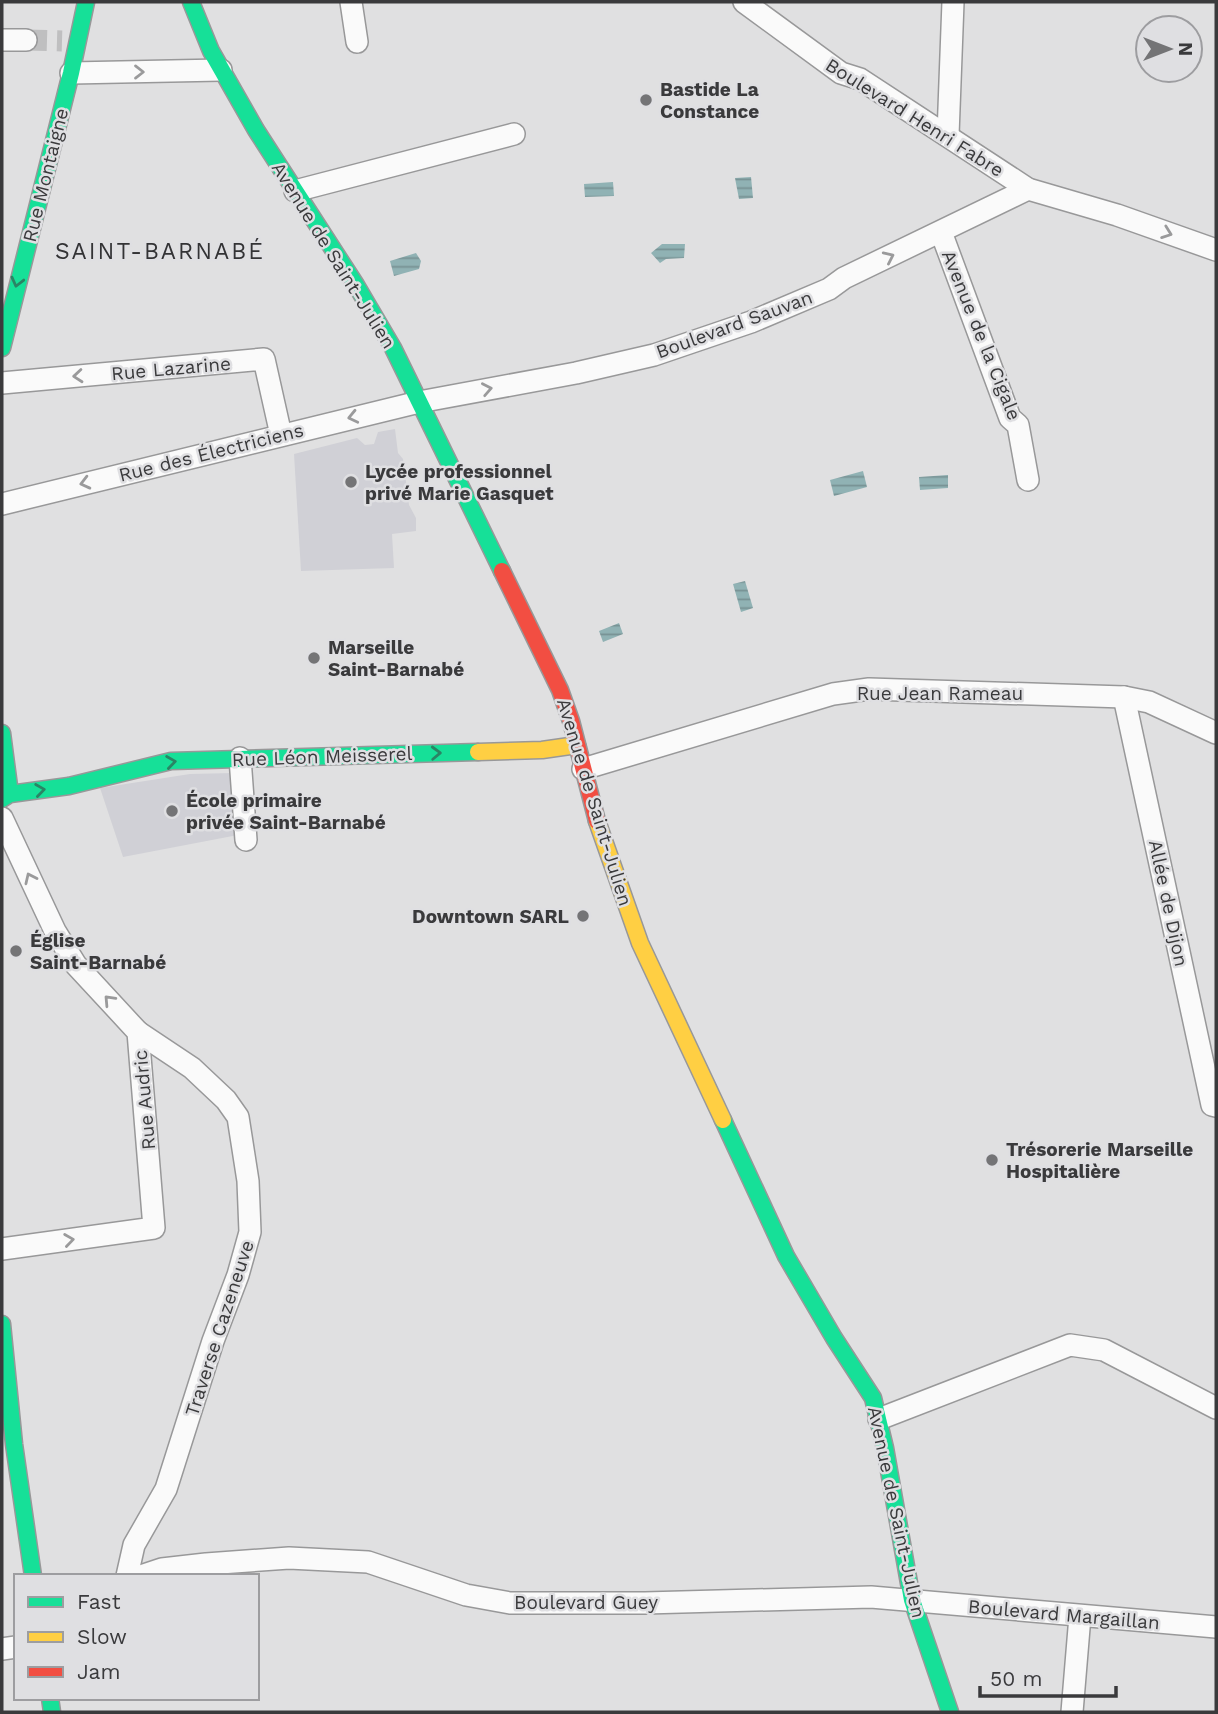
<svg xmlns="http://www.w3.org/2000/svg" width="1218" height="1714" font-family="'Work Sans',sans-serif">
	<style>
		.built { fill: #d0d0d6 }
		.water { fill: url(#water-rules) }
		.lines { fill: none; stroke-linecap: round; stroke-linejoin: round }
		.street-tunnel { stroke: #bfbfc0; stroke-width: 21; stroke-dasharray: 21 10; stroke-linecap: butt }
		.street-casing { stroke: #989899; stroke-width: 24 }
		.fast-casing { stroke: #989899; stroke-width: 19 }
		.slow-casing { stroke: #989899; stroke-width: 19 }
		.jam-casing { stroke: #989899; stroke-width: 19 }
		.street { stroke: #fafafa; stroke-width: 21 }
		.fast { stroke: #16e098; stroke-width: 16 }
		.slow { stroke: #ffcf43; stroke-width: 16 }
		.jam { stroke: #f24e42; stroke-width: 16 }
		.oneway { stroke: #9a9a9b }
		.oneway2 { stroke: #2a8565 }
		.poi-dot { fill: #747476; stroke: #dfdfe2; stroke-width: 2.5 }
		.labels { text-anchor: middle; stroke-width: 5; stroke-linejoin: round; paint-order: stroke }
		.poi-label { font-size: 19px; font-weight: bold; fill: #3a3a3c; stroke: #dfdfe2; text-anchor: start }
		.street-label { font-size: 19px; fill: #3a3a3c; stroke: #dfdfe2 }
		.quarter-label { font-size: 23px; letter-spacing: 2px; fill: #333335; stroke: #dfdfe2 }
	</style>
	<defs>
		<pattern id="water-rules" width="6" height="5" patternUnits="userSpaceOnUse" patternTransform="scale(1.75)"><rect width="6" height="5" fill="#90b2b4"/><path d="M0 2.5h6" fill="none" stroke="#779294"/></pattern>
	</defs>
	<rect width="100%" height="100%" fill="#e0e0e1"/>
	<g class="built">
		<polygon points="395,429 398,453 403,459 409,505 416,518 416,531 392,534 394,568 301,571 294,454 357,438 365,445 374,444 378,432"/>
		<polygon points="233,773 238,835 123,857 100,788 190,774"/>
	</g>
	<g class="water">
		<polygon points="751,177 753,198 739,199 735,178"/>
		<polygon points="613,182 614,196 585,197 584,184"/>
		<polygon points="662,244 685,244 684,258 666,259 660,263 651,253"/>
		<polygon points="416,253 421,261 419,269 394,276 390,261"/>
		<polygon points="863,471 867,487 834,496 830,480"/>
		<polygon points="948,475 948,488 920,490 919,477"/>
		<polygon points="745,581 753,608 741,612 733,584"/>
		<polygon points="619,623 623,634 603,642 599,631"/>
	</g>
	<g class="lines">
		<polyline class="street-tunnel" points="26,40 62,41"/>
		<defs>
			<g id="street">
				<polyline points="351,2 357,42"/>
				<polyline points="744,2 841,73 860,79 1028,189 1117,215 1216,250"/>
				<polyline points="2,40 26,40"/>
				<polyline points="71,73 221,70"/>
				<polyline points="948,135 953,2"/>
				<polyline points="295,191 514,134"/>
				<polyline points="941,232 1010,418 1018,425 1028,480"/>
				<polyline points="2,383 264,359 281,435"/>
				<polyline points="2,504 419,402 576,373 654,355 751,322 829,289 844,278 1028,189"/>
				<polyline points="1124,697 1212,1105 1216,1106"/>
				<polyline points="240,758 246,840"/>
				<polyline points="583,769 833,694 869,689 1124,697 1149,702 1216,733"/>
				<polyline points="2,818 55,931 76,965 138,1032 154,1228 2,1249"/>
				<polyline points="879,1419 1070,1345 1104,1350 1216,1408"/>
				<polyline points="127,1576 134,1545 166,1489 213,1341 238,1275 250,1232 248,1181 238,1117 226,1100 192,1068 138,1032"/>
				<polyline points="141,1576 162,1569 206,1564 289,1558 368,1562 466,1595 510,1603 645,1603 871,1597 1216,1627"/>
				<polyline points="2,1649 16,1647"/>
				<polyline points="1072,1712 1080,1616"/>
			</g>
			<g id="fast">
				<polyline points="191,2 211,51 256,130 356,285 393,348 502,571"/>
				<polyline points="2,348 71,73 86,2"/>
				<polyline points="2,733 10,794"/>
				<polyline points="2,799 10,794 69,786 171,761 478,752"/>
				<polyline points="723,1120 786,1256 834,1338 873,1398 885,1448 912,1600 950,1712"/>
				<polyline points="2,1324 14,1444 33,1576"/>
				<polyline points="50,1698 52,1712"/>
			</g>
			<g id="slow">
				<polyline points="478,752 542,750 577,745"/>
				<polyline points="597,821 640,943 723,1120"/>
			</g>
			<polyline id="jam" points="502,571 560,690 571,721 597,821"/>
		</defs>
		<use href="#street" class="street-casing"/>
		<use href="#fast" class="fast-casing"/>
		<use href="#slow" class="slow-casing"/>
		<use href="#jam" class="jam-casing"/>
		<use href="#street" class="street"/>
		<use href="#fast" class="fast"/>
		<use href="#slow" class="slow"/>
		<use href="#jam" class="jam"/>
	</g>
	<defs><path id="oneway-chevron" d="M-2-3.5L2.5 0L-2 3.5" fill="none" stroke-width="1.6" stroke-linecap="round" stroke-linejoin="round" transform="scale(1.75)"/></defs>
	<g class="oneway">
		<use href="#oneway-chevron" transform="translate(139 72)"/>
		<use href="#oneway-chevron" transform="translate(1167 233) rotate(20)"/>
		<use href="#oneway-chevron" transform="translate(889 257) rotate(-25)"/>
		<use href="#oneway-chevron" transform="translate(78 376) rotate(175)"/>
		<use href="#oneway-chevron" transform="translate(487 389) rotate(-11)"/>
		<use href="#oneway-chevron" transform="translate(353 417) rotate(167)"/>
		<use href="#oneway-chevron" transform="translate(85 483) rotate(166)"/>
		<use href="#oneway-chevron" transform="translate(30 878) rotate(-115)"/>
		<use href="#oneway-chevron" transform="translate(109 1000) rotate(-133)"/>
		<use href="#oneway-chevron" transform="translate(69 1240) rotate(-8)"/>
	</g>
	<g class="oneway2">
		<use href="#oneway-chevron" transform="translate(17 282) rotate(104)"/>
		<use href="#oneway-chevron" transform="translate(436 753) rotate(-2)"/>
		<use href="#oneway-chevron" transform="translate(171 762) rotate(-8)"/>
		<use href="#oneway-chevron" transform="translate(40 790) rotate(-8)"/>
	</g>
	<g class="poi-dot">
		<circle cx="646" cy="100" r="7"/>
		<circle cx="351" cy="482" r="7"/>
		<circle cx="314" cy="658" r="7"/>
		<circle cx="172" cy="811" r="7"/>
		<circle cx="583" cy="916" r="7"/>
		<circle cx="16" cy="951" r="7"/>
		<circle cx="992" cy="1160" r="7"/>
	</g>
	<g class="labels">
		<g class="poi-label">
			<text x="660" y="96">Bastide La<tspan x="660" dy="22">Constance</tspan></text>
			<text x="365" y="478">Lycée professionnel<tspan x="365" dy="22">privé Marie Gasquet</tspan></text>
			<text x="328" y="654">Marseille<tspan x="328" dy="22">Saint-Barnabé</tspan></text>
			<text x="186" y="807">École primaire<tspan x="186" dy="22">privée Saint-Barnabé</tspan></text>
			<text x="569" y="923" text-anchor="end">Downtown SARL</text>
			<text x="30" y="947">Église<tspan x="30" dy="22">Saint-Barnabé</tspan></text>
			<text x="1006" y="1156">Trésorerie Marseille<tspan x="1006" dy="22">Hospitalière</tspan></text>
		</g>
		<g class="street-label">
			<text transform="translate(915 117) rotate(32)" y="7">Boulevard Henri Fabre</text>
			<text transform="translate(45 175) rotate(-76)" y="7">Rue Montaigne</text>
			<text transform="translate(334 255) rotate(58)" y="7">Avenue de Saint-Julien</text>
			<text transform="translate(734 324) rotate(-20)" y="7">Boulevard Sauvan</text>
			<text transform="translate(982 335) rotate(68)" y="7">Avenue de la Cigale</text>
			<text transform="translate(171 368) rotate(-5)" y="7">Rue Lazarine</text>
			<text transform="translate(211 452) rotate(-14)" y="7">Rue des Électriciens</text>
			<text x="940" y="700">Rue Jean Rameau</text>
			<text transform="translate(322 756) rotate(-2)" y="7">Rue Léon Meisserel</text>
			<text transform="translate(595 802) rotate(73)" y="7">Avenue de Saint-Julien</text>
			<text transform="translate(1169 903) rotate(78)" y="7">Allée de Dijon</text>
			<text transform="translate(144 1100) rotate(-95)" y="7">Rue Audric</text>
			<text transform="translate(219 1328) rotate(-72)" y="7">Traverse Cazeneuve</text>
			<text transform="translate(897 1512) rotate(78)" y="7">Avenue de Saint-Julien</text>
			<text x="586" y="1609">Boulevard Guey</text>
			<text transform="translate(1064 1614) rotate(5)" y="7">Boulevard Margaillan</text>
		</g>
		<g class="quarter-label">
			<text x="160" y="259">SAINT-BARNABÉ</text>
		</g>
	</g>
	<rect width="1218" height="1714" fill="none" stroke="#3a3a3c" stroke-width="7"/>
	<rect x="14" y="1574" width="245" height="126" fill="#dfdfe2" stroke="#9d9da0" stroke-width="2"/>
	<rect x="28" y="1597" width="35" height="10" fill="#16e098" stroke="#9d9da0" stroke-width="2"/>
	<text x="77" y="1609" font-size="21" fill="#3a3a3c">Fast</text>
	<rect x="28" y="1632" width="35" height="10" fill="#ffcf43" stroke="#9d9da0" stroke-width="2"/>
	<text x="77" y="1644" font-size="21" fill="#3a3a3c">Slow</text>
	<rect x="28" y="1667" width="35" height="10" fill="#f24e42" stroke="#9d9da0" stroke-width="2"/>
	<text x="77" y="1679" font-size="21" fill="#3a3a3c">Jam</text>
	<g transform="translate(1169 49) rotate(90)"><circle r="33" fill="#dfdfe2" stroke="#9d9da0" stroke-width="2"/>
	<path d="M0-5L12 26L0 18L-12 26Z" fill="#747476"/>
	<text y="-10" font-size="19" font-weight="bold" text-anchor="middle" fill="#3a3a3c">N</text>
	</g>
	<path d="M980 1686v10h136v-10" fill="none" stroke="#3a3a3c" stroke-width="3.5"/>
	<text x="990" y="1686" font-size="21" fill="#3a3a3c" stroke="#dfdfe2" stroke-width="5" paint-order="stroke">50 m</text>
</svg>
